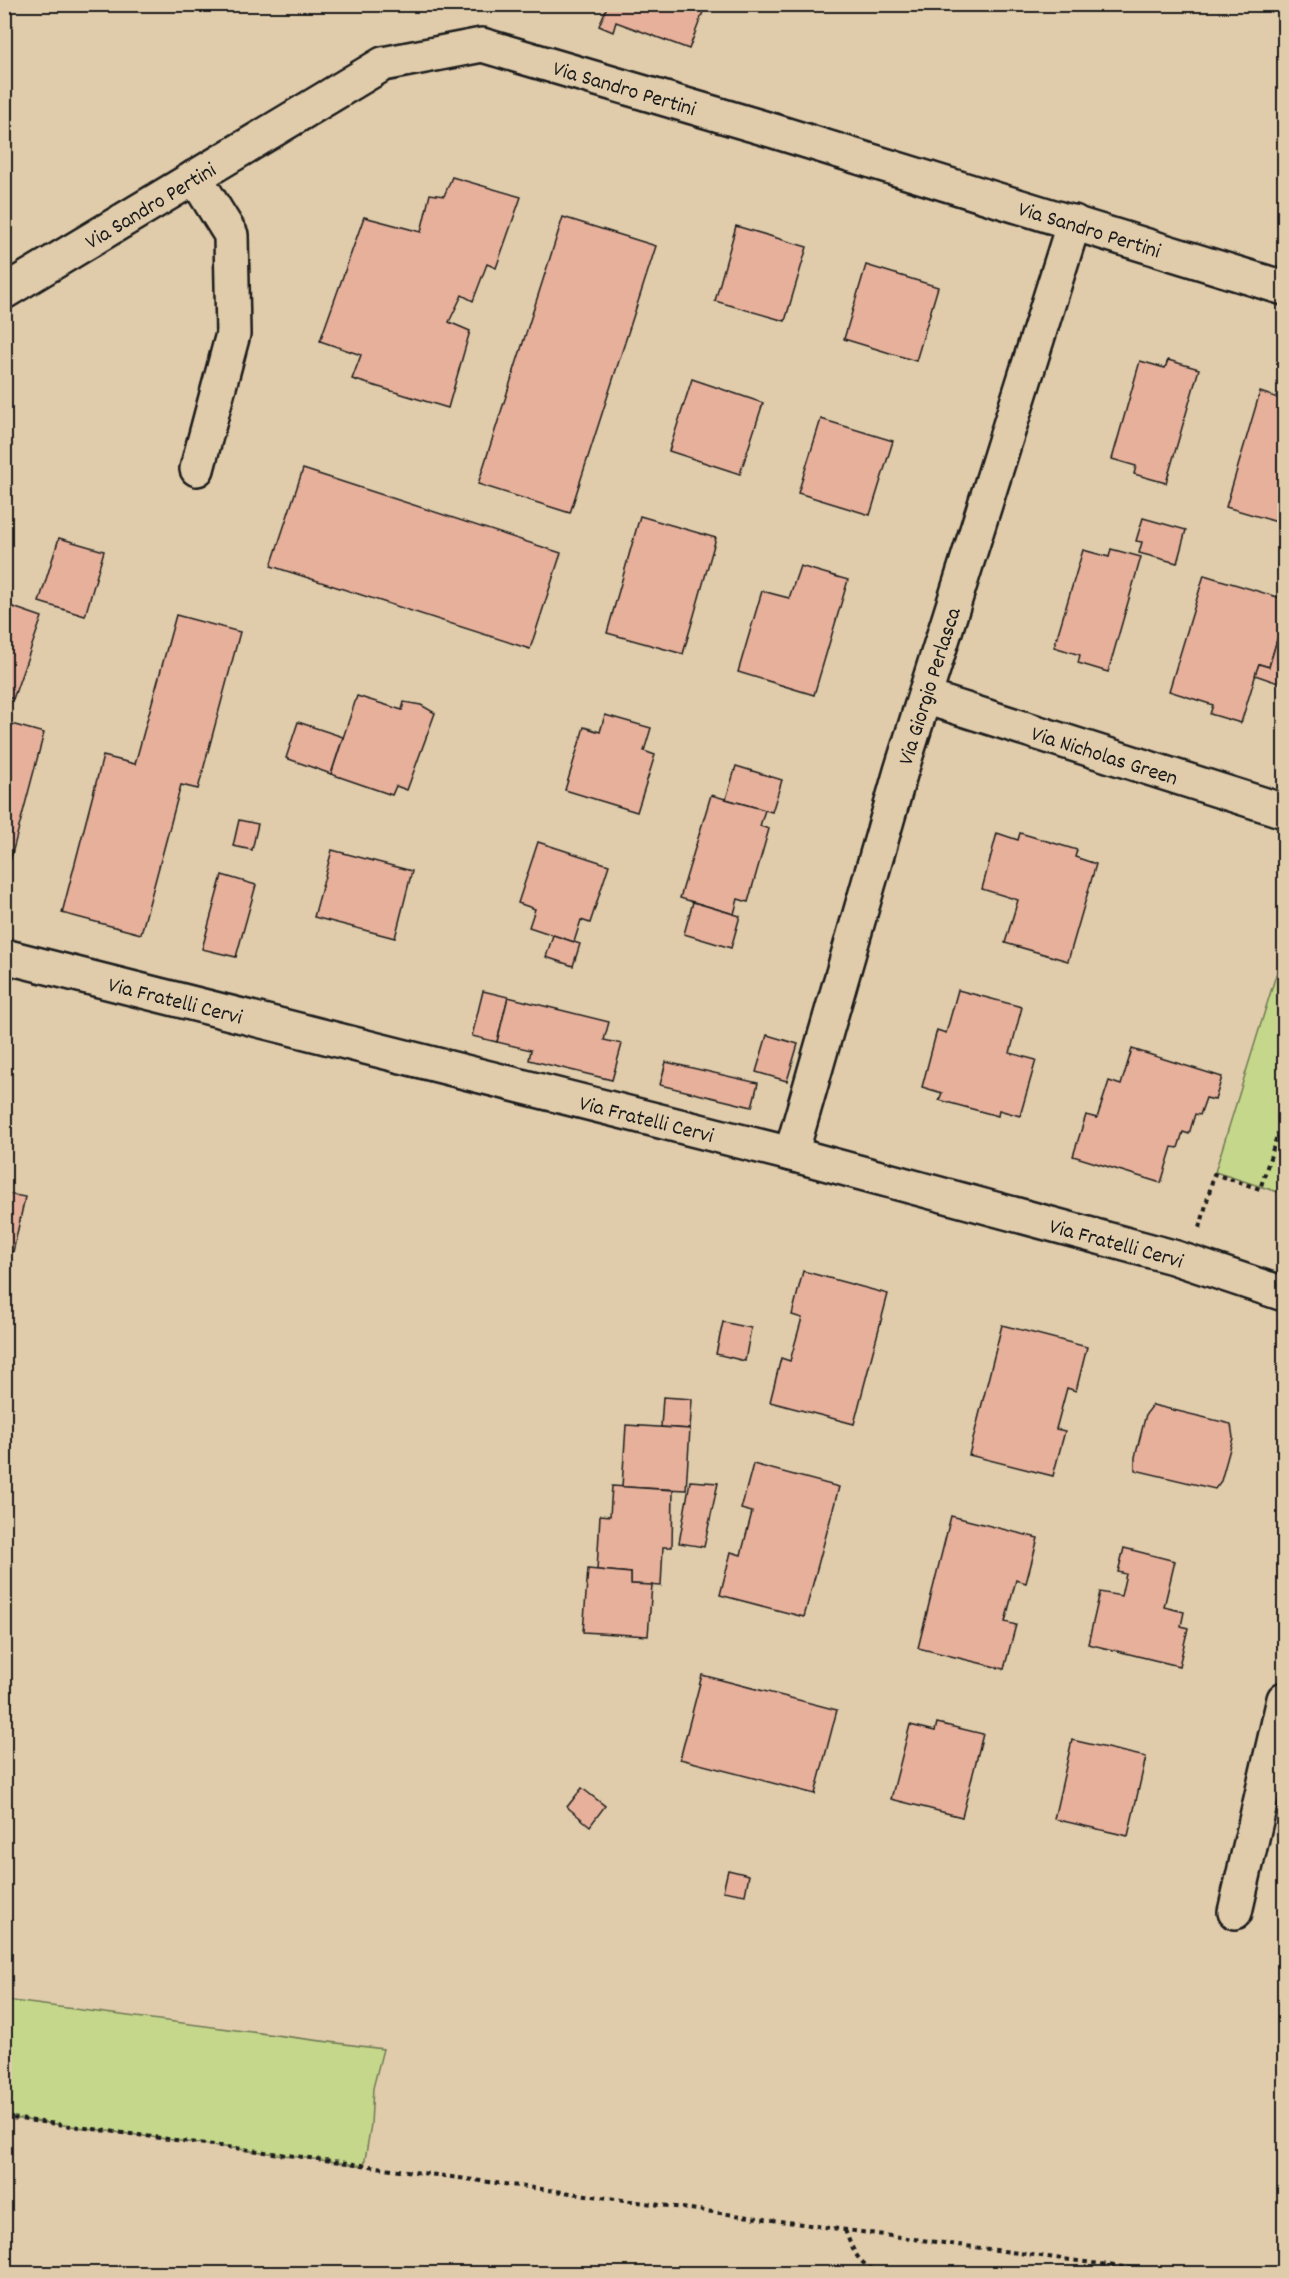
<svg xmlns="http://www.w3.org/2000/svg" width="1289" height="2278" font-family="Dekko,sans-serif">
	<style>
		.green { fill: #c5d78b; stroke: #707a54; stroke-width: 1.5 }
		.building { fill: #e6b09a; stroke: #1c1c1c; stroke-width: 1.5 }
		.lines { fill: none; stroke-linecap: round; stroke-linejoin: round }
		.street-casing { stroke: #1c1c1c; stroke-width: 38 }
		.path { stroke: #1c1c1c; stroke-width: 4; stroke-dasharray: 4.5 4.5; stroke-linecap: butt }
		.street { stroke: #e0ccab; stroke-width: 33 }
		.labels { text-anchor: middle; stroke-width: 5; stroke-linejoin: round; paint-order: stroke }
		.street-label { font-size: 22px; fill: #1c1c1c; stroke: #e0ccab }
	</style>
	<rect width="100%" height="100%" fill="#e0ccab"/>
	<filter id="ink" filterUnits="userSpaceOnUse"><feTurbulence type="fractalNoise" baseFrequency=".0167" numOctaves="2"/><feDisplacementMap in="SourceGraphic" scale="12" xChannelSelector="R" yChannelSelector="G"/><feConvolveMatrix kernelMatrix="1 2 1 2 8 2 1 2 1" color-interpolation-filters="sRGB"/></filter>
	<g filter="url(#ink)">
		<g class="green">
			<polygon points="1284,949 1284,1194 1215,1172"/>
			<polygon points="5,2000 383,2049 373,2088 371,2124 364,2166 5,2117"/>
		</g>
		<g class="building">
			<polygon points="608,4 706,4 689,49 616,22 613,32 599,26"/>
			<polygon points="452,177 521,197 496,268 487,264 473,301 462,295 449,322 470,331 448,408 352,379 361,355 320,341 364,217 421,232 430,194 444,196"/>
			<polygon points="563,217 656,246 570,513 478,484"/>
			<polygon points="736,226 807,247 785,321 715,301"/>
			<polygon points="866,265 938,287 916,361 844,339"/>
			<polygon points="1168,360 1199,369 1166,483 1134,474 1136,466 1112,459 1140,361 1165,368"/>
			<polygon points="692,379 763,403 740,474 669,451"/>
			<polygon points="1260,392 1284,400 1284,524 1226,507"/>
			<polygon points="821,419 893,441 870,515 798,493"/>
			<polygon points="303,469 561,553 530,649 271,566"/>
			<polygon points="640,516 716,538 683,654 607,633"/>
			<polygon points="1143,518 1186,530 1177,563 1139,553 1142,542 1136,541"/>
			<polygon points="59,538 104,551 85,616 39,602"/>
			<polygon points="1111,549 1141,557 1108,672 1078,663 1080,655 1054,647 1083,550 1109,557"/>
			<polygon points="800,566 848,580 814,695 738,672 762,591 789,598"/>
			<polygon points="1204,575 1284,599 1284,616 1269,667 1259,664 1241,723 1210,714 1213,705 1169,691"/>
			<polygon points="10,606 42,617 13,699 4,696 4,620"/>
			<polygon points="176,615 240,632 198,789 181,785 141,934 62,913 103,756 135,764"/>
			<polygon points="1284,616 1284,685 1255,675 1259,664 1269,667"/>
			<polygon points="357,696 402,710 404,702 421,705 435,713 407,790 396,786 392,795 331,774"/>
			<polygon points="605,715 651,728 644,751 655,755 637,812 565,790 584,727 600,732"/>
			<polygon points="4,722 44,733 4,884"/>
			<polygon points="298,722 343,737 331,774 286,758"/>
			<polygon points="736,766 782,780 772,812 726,799"/>
			<polygon points="711,795 765,810 760,826 769,829 748,902 738,899 734,914 680,898"/>
			<polygon points="239,820 258,824 252,850 233,846"/>
			<polygon points="997,833 1018,840 1020,833 1077,850 1075,857 1096,864 1068,961 1005,943 1018,900 982,889"/>
			<polygon points="538,842 609,865 590,923 581,920 574,942 529,927 535,909 518,903"/>
			<polygon points="332,850 412,871 395,938 314,917"/>
			<polygon points="222,875 256,885 236,957 202,949"/>
			<polygon points="693,902 740,916 731,948 684,934"/>
			<polygon points="553,935 580,944 573,966 546,957"/>
			<polygon points="958,990 1022,1007 1010,1053 1036,1060 1020,1116 999,1110 998,1116 939,1100 942,1093 922,1087 937,1030 946,1033"/>
			<polygon points="483,991 508,997 497,1042 472,1036"/>
			<polygon points="508,997 609,1022 604,1040 622,1044 612,1080 529,1060 531,1050 497,1042"/>
			<polygon points="767,1035 798,1044 787,1081 756,1072"/>
			<polygon points="1132,1049 1222,1077 1215,1100 1206,1098 1200,1115 1195,1114 1189,1134 1183,1132 1178,1148 1172,1147 1161,1183 1073,1156 1086,1115 1097,1118 1109,1081 1121,1085"/>
			<polygon points="666,1062 758,1083 752,1107 660,1085"/>
			<polygon points="4,1193 25,1197 13,1252 4,1250"/>
			<polygon points="803,1271 888,1294 854,1424 770,1402 781,1358 790,1361 802,1318 792,1315"/>
			<polygon points="723,1322 751,1328 745,1361 716,1354"/>
			<polygon points="1002,1325 1087,1347 1076,1391 1067,1388 1056,1429 1065,1431 1053,1476 969,1455"/>
			<polygon points="663,1397 692,1399 690,1429 661,1427"/>
			<polygon points="1153,1405 1231,1424 1233,1438 1221,1481 1215,1489 1135,1470 1135,1457 1146,1414"/>
			<polygon points="626,1425 690,1429 686,1490 622,1487"/>
			<polygon points="753,1464 839,1487 804,1617 720,1595 731,1552 741,1555 752,1512 741,1509"/>
			<polygon points="690,1481 718,1483 704,1547 679,1543"/>
			<polygon points="612,1486 673,1490 672,1547 663,1547 661,1586 631,1584 631,1573 597,1570 600,1515 610,1516"/>
			<polygon points="951,1516 1038,1538 1026,1583 1016,1580 1005,1622 1016,1625 1004,1669 918,1648"/>
			<polygon points="1124,1548 1175,1561 1164,1607 1184,1612 1181,1626 1188,1628 1179,1666 1088,1644 1100,1592 1121,1596 1126,1574 1118,1572"/>
			<polygon points="588,1569 631,1573 631,1584 652,1585 648,1636 583,1632"/>
			<polygon points="702,1675 837,1710 815,1794 680,1759"/>
			<polygon points="937,1723 983,1734 962,1817 891,1799 910,1725 935,1731"/>
			<polygon points="1072,1740 1146,1757 1128,1836 1054,1819"/>
			<polygon points="582,1788 605,1806 590,1826 567,1807"/>
			<polygon points="728,1870 749,1875 745,1895 723,1891"/>
		</g>
		<g class="lines">
			<defs>
				<g id="street">
					<polyline points="195,177 231,235 233,334 197,469"/>
					<path id="s1" d="M4,292l379,-228 99,-19 292,86 510,157"/>
					<path id="s2" d="M925,697l359,114"/>
					<path id="s3" d="M4,956l787,198 382,103 111,37"/>
					<path id="s4" d="M791,1154l110,-383 173,-549"/>
					<polyline points="1235,1912 1284,1699"/>
				</g>
			</defs>
			<use href="#street" class="street-casing"/>
			<g class="path">
				<polyline points="1200,1228 1214,1174 1260,1189 1284,1114"/>
				<polyline points="4,2117 1175,2274"/>
				<path d="M845,2230c9,24 15,38 42,44"/>
			</g>
			<use href="#street" class="street"/>
		</g>
	</g>
	<g class="labels">
		<g class="street-label">
			<text dy="8" stroke="none"><textPath href="#s1" startOffset="692">Via Sandro Pertini</textPath></text>
			<text dy="8" stroke="none"><textPath href="#s1" startOffset="170">Via Sandro Pertini</textPath></text>
			<text dy="8" stroke="none"><textPath href="#s1" startOffset="1178">Via Sandro Pertini</textPath></text>
			<text dy="8" stroke="none"><textPath href="#s4" startOffset="488">Via Giorgio Perlasca</textPath></text>
			<text dy="8" stroke="none"><textPath href="#s2" startOffset="189">Via Nicholas Green</textPath></text>
			<text dy="8" stroke="none"><textPath href="#s3" startOffset="177">Via Fratelli Cervi</textPath></text>
			<text dy="8" stroke="none"><textPath href="#s3" startOffset="663">Via Fratelli Cervi</textPath></text>
			<text dy="8" stroke="none"><textPath href="#s3" startOffset="1149">Via Fratelli Cervi</textPath></text>
		</g>
	</g>
	<rect width="1289" height="2278" fill="none" stroke="#e0ccab" stroke-width="24"/>
	<rect x="12" y="12" width="1265" height="2254" fill="none" stroke="#1c1c1c" stroke-width="2" filter="url(#ink)"/>
</svg>
